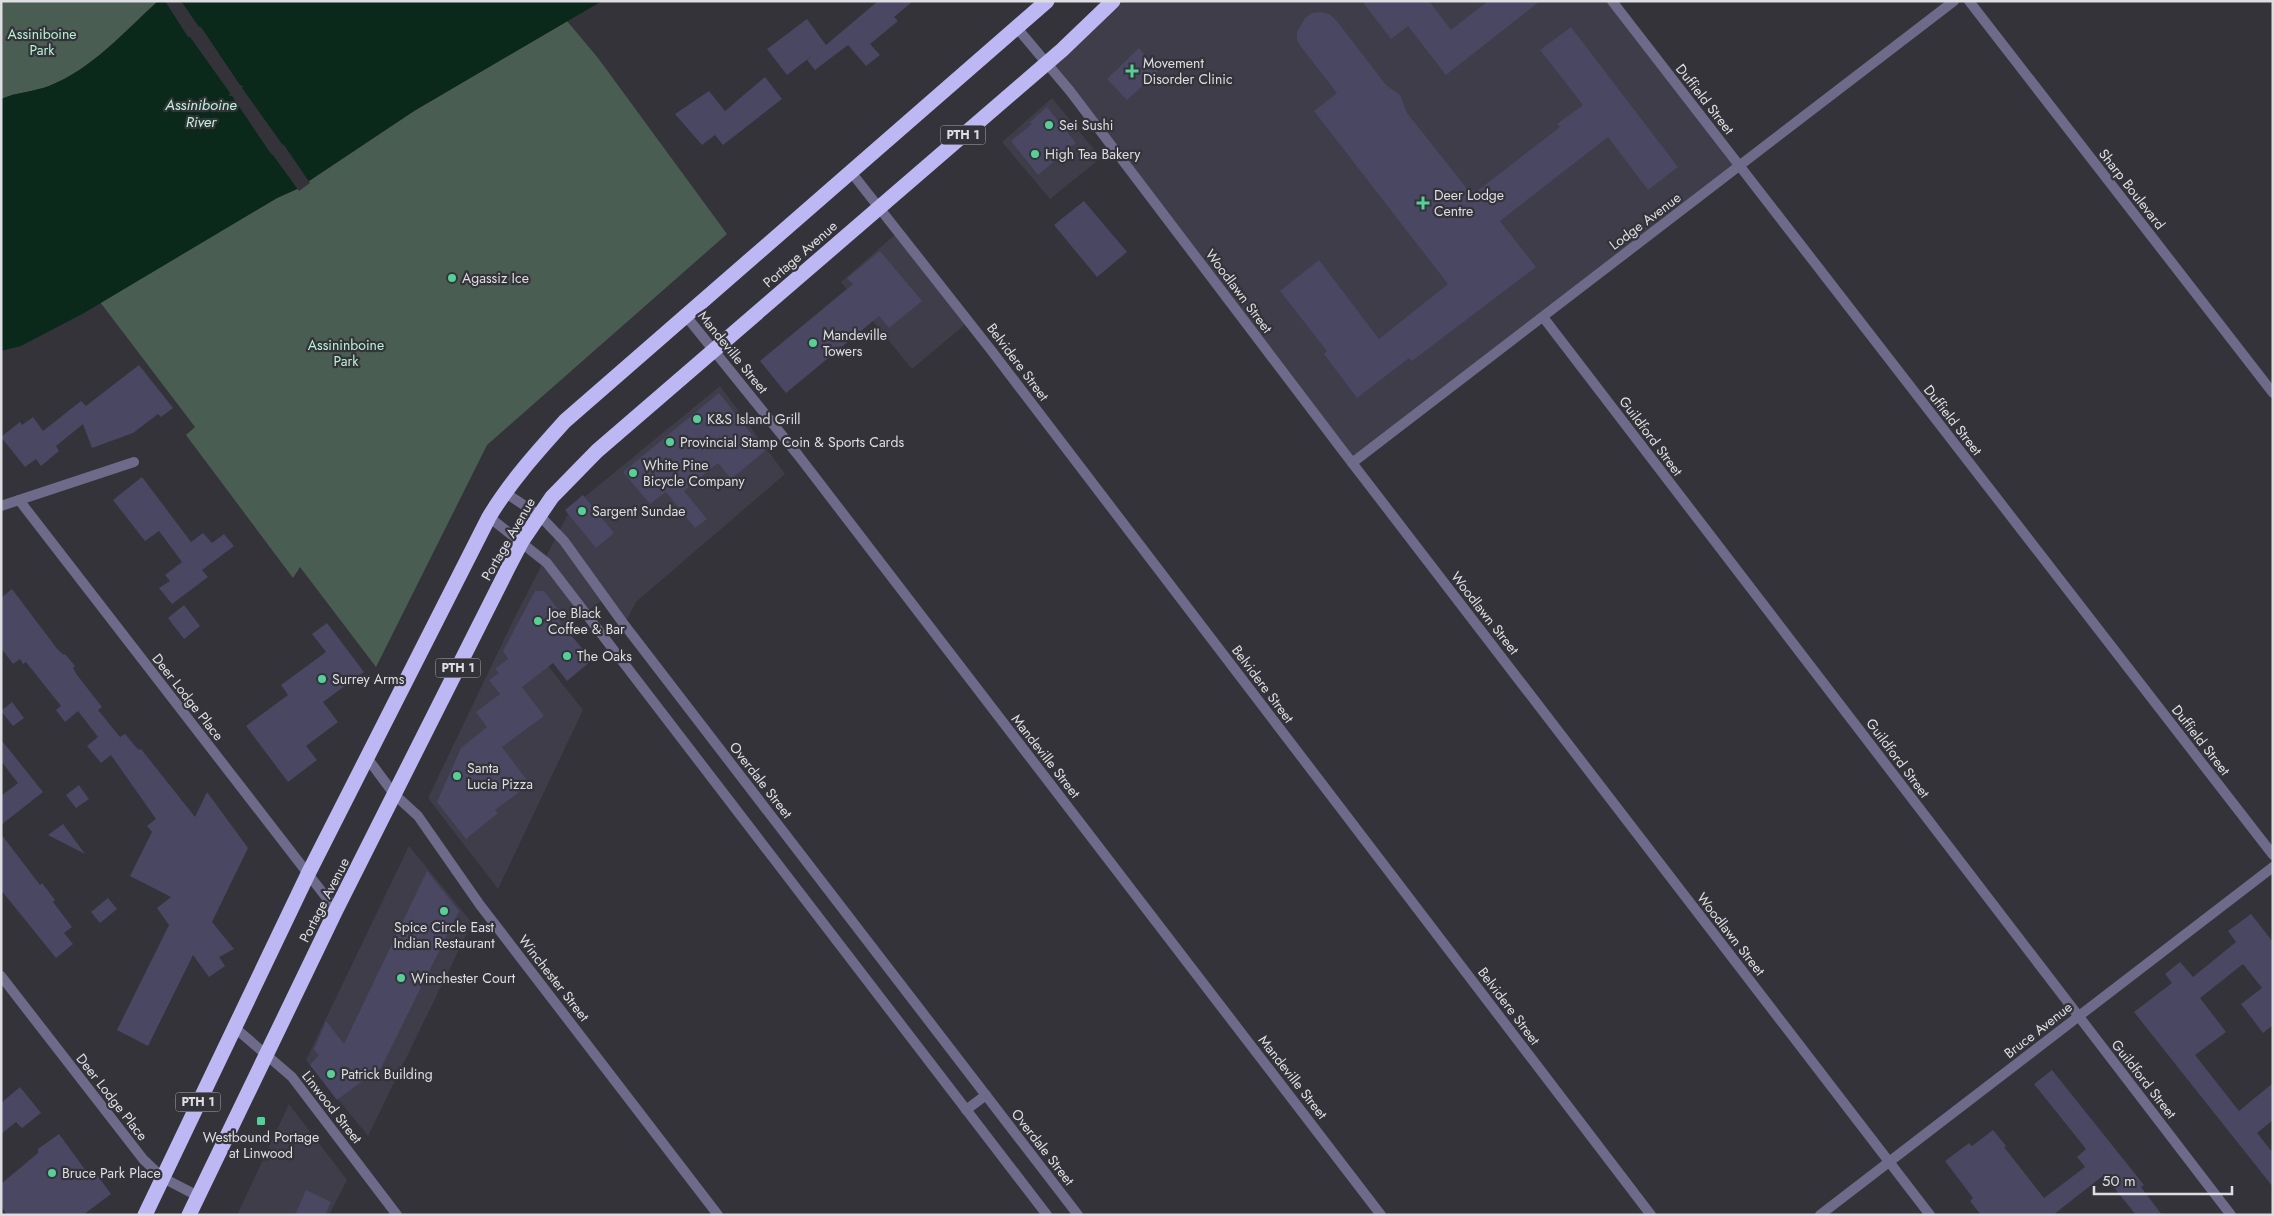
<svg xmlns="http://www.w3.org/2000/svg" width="2274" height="1216" font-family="Jost,sans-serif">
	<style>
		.built { fill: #3e3d49 }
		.green { fill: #4a5d52 }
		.water { fill: #0a291b }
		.pier { fill: #34333a }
		.building { fill: #494762 }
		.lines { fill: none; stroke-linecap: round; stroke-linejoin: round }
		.street { stroke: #6e6b8a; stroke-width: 10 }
		.highway { stroke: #bdb8f4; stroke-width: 15 }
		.poi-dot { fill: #51d398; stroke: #34333a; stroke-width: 2 }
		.labels { text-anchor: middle; stroke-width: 4.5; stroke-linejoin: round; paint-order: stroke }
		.shield { fill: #34333a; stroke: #ababb0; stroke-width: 1 }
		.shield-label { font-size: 12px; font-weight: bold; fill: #dedee2 }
		.park-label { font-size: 14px; fill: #b7f4d2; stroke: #34333a }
		.poi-label { font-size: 14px; fill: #dedee2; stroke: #34333a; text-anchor: start }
		.street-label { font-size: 14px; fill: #dedee2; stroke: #34333a }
		.water-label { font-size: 15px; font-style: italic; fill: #b8f4d3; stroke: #34333a }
	</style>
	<rect width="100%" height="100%" fill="#34333a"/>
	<g class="built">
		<polygon points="1113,1 1612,1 1739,166 1352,463 1046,63"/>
		<polygon points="1052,98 1101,158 1050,199 1002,142"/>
		<polygon points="898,232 968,322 912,369 841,282"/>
		<polygon points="720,386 785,474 636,602 625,623 606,597 536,651 583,710 498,889 428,798 513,621 571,508"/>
		<polygon points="409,846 472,923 368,1136 306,1060"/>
		<polygon points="289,1104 347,1180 329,1215 237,1215"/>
	</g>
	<g class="green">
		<path d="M1,1h157c-34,31 -66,68 -109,85 -16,6 -32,6 -48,13z"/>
		<polygon points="567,21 598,58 727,234 487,445 376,667 300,567 293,578 186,435 195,427 100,302 277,198 297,189 414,111"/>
	</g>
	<path class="water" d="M158,1h444l-188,110 -117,78 -20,9 -193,115 -63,33 -20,5v-252c16,-7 32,-7 48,-13 43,-17 75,-54 109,-85z"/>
	<polygon class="pier" points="165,1 181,1 199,27 201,27 240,85 243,86 242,88 282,144 284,145 310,183 299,191 273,155 271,154 232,96 229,96 230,93 190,37 188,37"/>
	<g class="building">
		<polygon points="878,1 913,1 894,17 898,21 870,44 880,55 866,66 848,45 815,70 807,60 813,55 787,75 767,49 807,19 826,45"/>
		<polygon points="1362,1 1429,1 1451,30 1488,1 1540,1 1446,75 1408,26 1391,39"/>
		<polygon points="1320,12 1329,14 1336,20 1386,85 1400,95 1407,113 1472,195 1560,127 1557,124 1583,105 1540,50 1571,27 1678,167 1648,190 1608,137 1500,221 1536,267 1412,361 1409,358 1357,398 1324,354 1327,351 1280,291 1319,260 1379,339 1448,284 1314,111 1337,93 1301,47 1297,40 1297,32 1305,18 1312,13"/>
		<polygon points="1139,48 1158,72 1127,100 1107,79"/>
		<polygon points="765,77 782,99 723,145 715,135 702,145 675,114 709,91 725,111"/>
		<polygon points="1047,107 1076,143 1038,175 1011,141 1032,124 1030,122"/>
		<polygon points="1084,201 1127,252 1097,277 1054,225"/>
		<polygon points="880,251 922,301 889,328 879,316 786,393 760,361 853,284 847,278"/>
		<polygon points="139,365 173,408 161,417 158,414 133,433 92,448 83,424 56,446 59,451 41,466 36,459 25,467 1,437 20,422 22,425 33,417 43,431 81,401 86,406"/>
		<polygon points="719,393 765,451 731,479 718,463 684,491 707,519 695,528 666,492 650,504 623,472"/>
		<polygon points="142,477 191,542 203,533 212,543 224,534 234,546 202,570 208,577 172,604 159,588 170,581 165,575 182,562 159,531 145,541 113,500"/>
		<polygon points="583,495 614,533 596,548 565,510"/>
		<polygon points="12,589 58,650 64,655 65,654 75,666 73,668 77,675 102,707 98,710 120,737 125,734 135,746 139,750 141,749 195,817 207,792 248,848 212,922 234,949 219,957 225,966 209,977 193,955 148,1046 117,1030 169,925 157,908 171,897 130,876 152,832 147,826 156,819 111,755 101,763 87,746 98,737 78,711 65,722 56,710 61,706 26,662 23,664 20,659 13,664 1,648 1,598"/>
		<polygon points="535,591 544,591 564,617 559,621 592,660 567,681 553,663 522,687 544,716 502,747 530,784 495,810 498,813 466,839 437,802 461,748 487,727 476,712 500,694 489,680 499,673 495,669 508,659 503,651"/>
		<polygon points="184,605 200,626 184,639 168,618"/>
		<polygon points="327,623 364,672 323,702 338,722 306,746 317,760 288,782 246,726 288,695 281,685 326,652 312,634"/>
		<polygon points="12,702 24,718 13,726 1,711"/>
		<polygon points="3,742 43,792 1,825 1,796 18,783 1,761 1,744"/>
		<polygon points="79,785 89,799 76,808 66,795"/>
		<polygon points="63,824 85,854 48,835"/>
		<polygon points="1,834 40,885 42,883 55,900 53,902 72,927 64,933 73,944 56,958 1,890"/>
		<polygon points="427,871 459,911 374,1082 369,1076 337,1100 310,1065 319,1055 314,1050 326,1021 344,1044"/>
		<polygon points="108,898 117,909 100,923 91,912"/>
		<polygon points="2251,914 2273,942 2273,1025 2263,1033 2241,1004 2262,988 2243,964 2200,998 2226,1032 2195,1055 2239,1111 2273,1083 2273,1120 2257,1133 2273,1153 2273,1187 2134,1012 2172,983 2165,974 2180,962 2193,977 2236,942 2228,931"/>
		<polygon points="2052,1070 2144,1185 2141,1187 2162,1215 2136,1215 2104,1175 2053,1215 1981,1215 1970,1201 1973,1198 1945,1161 1969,1143 1972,1146 1993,1130 2006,1146 2004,1147 2044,1198 2085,1167 2077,1157 2086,1149 2034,1084"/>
		<polygon points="20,1087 41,1113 22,1128 16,1122 1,1134 1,1103"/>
		<polygon points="59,1134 89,1175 94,1171 111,1194 83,1215 7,1215 1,1206 1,1184 38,1153 38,1149"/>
		<polygon points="306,1190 331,1202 325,1215 295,1215"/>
	</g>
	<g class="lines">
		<g class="street">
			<polyline points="1612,1 2273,855"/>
			<polyline points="1969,1 2273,393"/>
			<polyline points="1017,28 1070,91 1343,451 1930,1215"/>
			<polyline points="851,172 991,350 1651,1215"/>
			<polyline points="686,316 798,455 1381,1215"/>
			<polyline points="1543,317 2231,1215"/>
			<polyline points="1352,463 1954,1"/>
			<polyline points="504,492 539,515 564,541 623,623 1078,1215"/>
			<polyline points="19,500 336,910"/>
			<polyline points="1,506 134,462"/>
			<polyline points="489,517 547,563 1047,1215"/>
			<polyline points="368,759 394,794 418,816 480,905 718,1215"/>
			<polyline points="1,976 143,1159 163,1178 198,1196"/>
			<polyline points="234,1027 292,1077 397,1215"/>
			<polyline points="966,1110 986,1095"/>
			<polyline points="1820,1215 2273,867"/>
		</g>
		<g class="highway">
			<path d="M145,1215l163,-341 181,-357c21,-35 48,-65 76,-96l482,-420"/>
			<polyline points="189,1215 336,910 508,568 522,541 552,497 597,451 1062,50 1113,1"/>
		</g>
	</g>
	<g class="poi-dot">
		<path d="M1129.5 63.5h5v5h5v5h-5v5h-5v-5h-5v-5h5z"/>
		<circle cx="1049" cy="125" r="5"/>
		<circle cx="1035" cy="154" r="5"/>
		<path d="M1420.5 195.5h5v5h5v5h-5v5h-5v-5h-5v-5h5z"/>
		<circle cx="452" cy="278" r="5"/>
		<circle cx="813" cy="343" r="5"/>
		<circle cx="697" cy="419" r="5"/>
		<circle cx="670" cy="442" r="5"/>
		<circle cx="633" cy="473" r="5"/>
		<circle cx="582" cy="511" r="5"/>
		<circle cx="538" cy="621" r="5"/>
		<circle cx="567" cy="656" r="5"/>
		<circle cx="322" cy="679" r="5"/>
		<circle cx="457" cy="776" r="5"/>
		<circle cx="444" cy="911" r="5"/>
		<circle cx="401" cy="978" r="5"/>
		<circle cx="331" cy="1074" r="5"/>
		<rect x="256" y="1116" width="10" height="10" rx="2.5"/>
		<circle cx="52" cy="1173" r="5"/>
	</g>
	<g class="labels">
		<g class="shield">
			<rect x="940.5" y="125.5" width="45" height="19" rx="4"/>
			<rect x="435.5" y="658.5" width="45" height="19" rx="4"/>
			<rect x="175.5" y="1092.5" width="45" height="19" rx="4"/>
		</g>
		<g class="shield-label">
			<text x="963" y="139">PTH 1</text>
			<text x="458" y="672">PTH 1</text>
			<text x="198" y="1106">PTH 1</text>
		</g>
		<g class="park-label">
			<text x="42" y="39">Assiniboine<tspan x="42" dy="16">Park</tspan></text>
			<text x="346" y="350">Assininboine<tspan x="346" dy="16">Park</tspan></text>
		</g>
		<g class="poi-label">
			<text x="1143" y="68">Movement<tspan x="1143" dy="16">Disorder Clinic</tspan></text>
			<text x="1059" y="130">Sei Sushi</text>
			<text x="1045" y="159">High Tea Bakery</text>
			<text x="1434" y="200">Deer Lodge<tspan x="1434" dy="16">Centre</tspan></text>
			<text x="462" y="283">Agassiz Ice</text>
			<text x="823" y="340">Mandeville<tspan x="823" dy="16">Towers</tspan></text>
			<text x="707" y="424">K&amp;S Island Grill</text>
			<text x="680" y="447">Provincial Stamp Coin &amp; Sports Cards</text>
			<text x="643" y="470">White Pine<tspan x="643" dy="16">Bicycle Company</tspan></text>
			<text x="592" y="516">Sargent Sundae</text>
			<text x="548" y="618">Joe Black<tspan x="548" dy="16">Coffee &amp; Bar</tspan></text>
			<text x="577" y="661">The Oaks</text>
			<text x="332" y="684">Surrey Arms</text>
			<text x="467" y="773">Santa<tspan x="467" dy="16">Lucia Pizza</tspan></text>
			<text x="444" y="932" text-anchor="middle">Spice Circle East<tspan x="444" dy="16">Indian Restaurant</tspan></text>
			<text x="411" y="983">Winchester Court</text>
			<text x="341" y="1079">Patrick Building</text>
			<text x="261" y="1142" text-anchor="middle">Westbound Portage<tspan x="261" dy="16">at Linwood</tspan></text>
			<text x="62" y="1178">Bruce Park Place</text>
		</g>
		<g class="street-label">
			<text transform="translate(1705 99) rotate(52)" y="5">Duffield Street</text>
			<text transform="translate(2132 189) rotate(52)" y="5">Sharp Boulevard</text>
			<text transform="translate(1645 221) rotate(-37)" y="5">Lodge Avenue</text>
			<text transform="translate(800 254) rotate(-41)" y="5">Portage Avenue</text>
			<text transform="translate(1239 291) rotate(53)" y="5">Woodlawn Street</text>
			<text transform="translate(733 352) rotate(51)" y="5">Mandeville Street</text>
			<text transform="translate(1018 362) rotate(53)" y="5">Belvidere Street</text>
			<text transform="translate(1953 420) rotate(52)" y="5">Duffield Street</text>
			<text transform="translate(1651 436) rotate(53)" y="5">Guildford Street</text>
			<text transform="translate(508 539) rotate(-60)" y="5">Portage Avenue</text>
			<text transform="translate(1485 613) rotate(52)" y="5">Woodlawn Street</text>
			<text transform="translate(1263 684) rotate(53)" y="5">Belvidere Street</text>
			<text transform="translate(188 697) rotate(52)" y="5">Deer Lodge Place</text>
			<text transform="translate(2201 740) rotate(52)" y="5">Duffield Street</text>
			<text transform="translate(1046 756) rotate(52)" y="5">Mandeville Street</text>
			<text transform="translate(1898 758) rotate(53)" y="5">Guildford Street</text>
			<text transform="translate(761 780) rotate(52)" y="5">Overdale Street</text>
			<text transform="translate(324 900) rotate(-63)" y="5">Portage Avenue</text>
			<text transform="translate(1731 934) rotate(52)" y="5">Woodlawn Street</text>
			<text transform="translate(554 978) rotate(52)" y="5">Winchester Street</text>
			<text transform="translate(1509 1006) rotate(53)" y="5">Belvidere Street</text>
			<text transform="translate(2038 1030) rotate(-38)" y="5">Bruce Avenue</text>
			<text transform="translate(1293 1077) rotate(52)" y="5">Mandeville Street</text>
			<text transform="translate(2144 1079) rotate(52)" y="5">Guildford Street</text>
			<text transform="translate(112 1097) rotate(52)" y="5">Deer Lodge Place</text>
			<text transform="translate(332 1107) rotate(52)" y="5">Linwood Street</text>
			<text transform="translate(1043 1147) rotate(52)" y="5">Overdale Street</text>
		</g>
		<g class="water-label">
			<text x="201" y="110">Assiniboine<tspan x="201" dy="17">River</tspan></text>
		</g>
	</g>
	<rect width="2274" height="1216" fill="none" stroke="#dedee2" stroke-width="5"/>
	<path d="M2094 1186v8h138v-8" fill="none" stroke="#dedee2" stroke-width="2.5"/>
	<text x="2102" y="1186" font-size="15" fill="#dedee2" stroke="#34333a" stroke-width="4" paint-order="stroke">50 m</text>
</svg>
